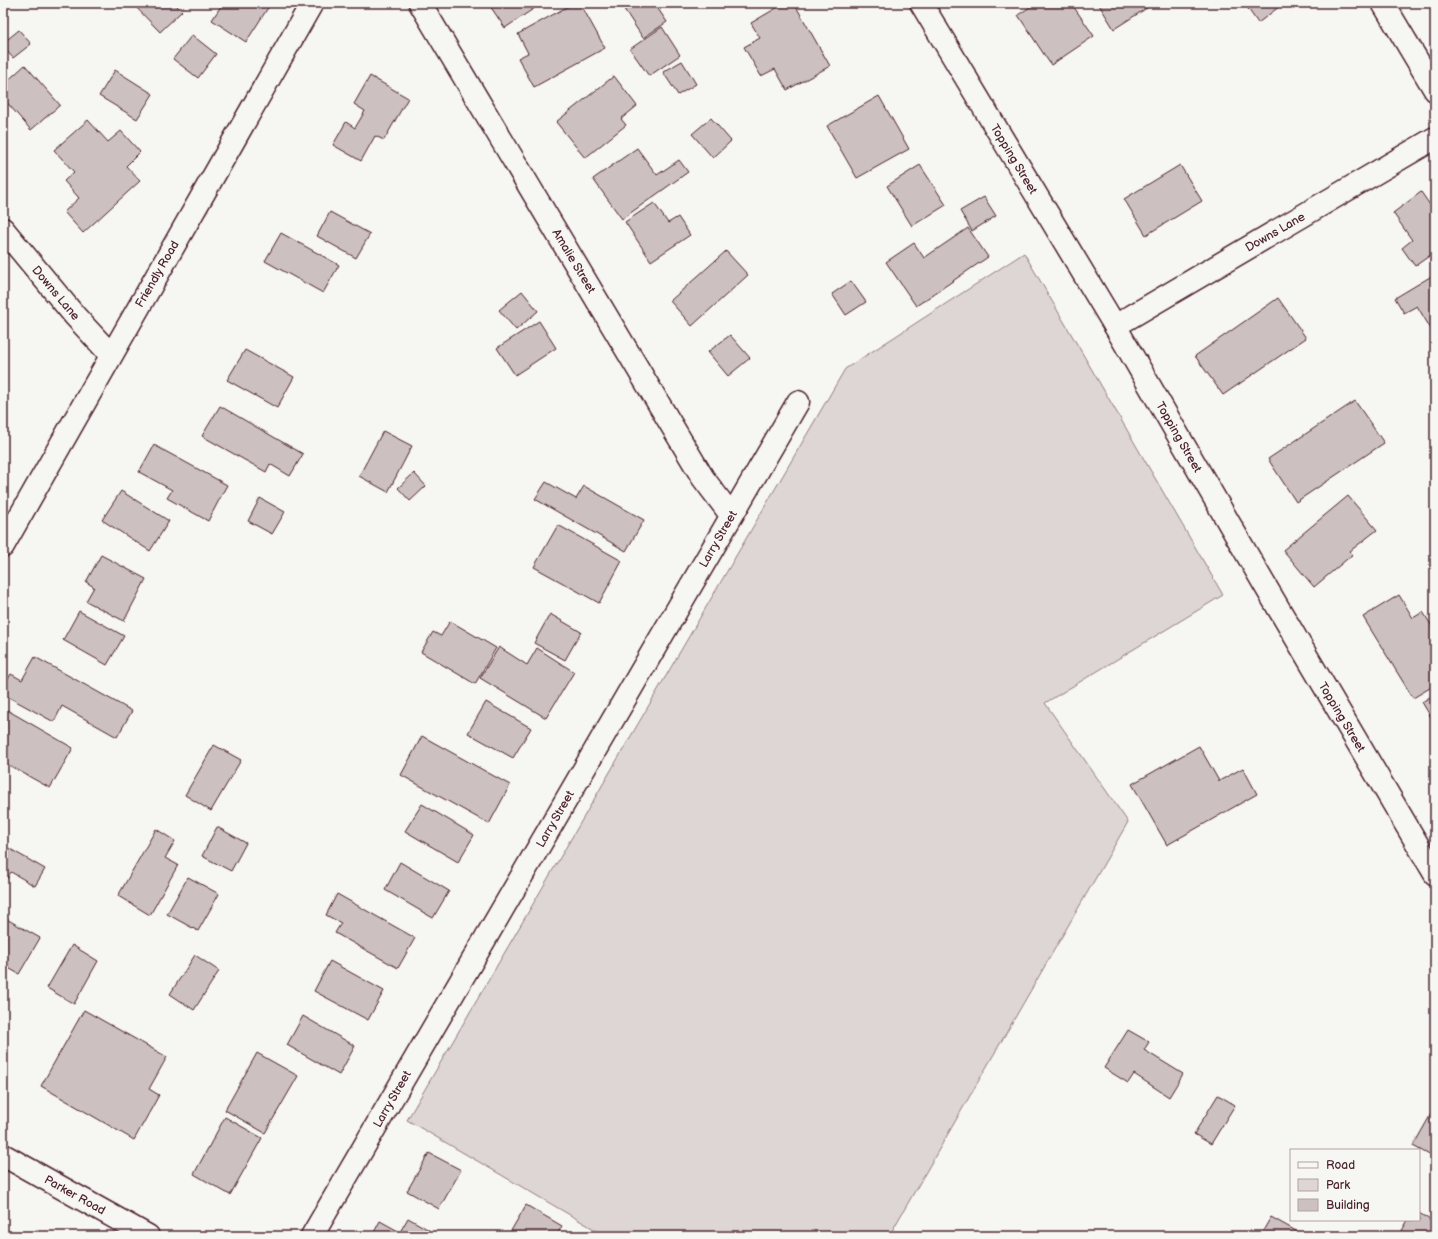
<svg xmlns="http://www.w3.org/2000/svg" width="1438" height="1239" font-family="'Balsamiq Sans',sans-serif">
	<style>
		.green { fill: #ddd6d5; stroke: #947a80 }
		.building { fill: #ccc1c0; stroke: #4a1f2b }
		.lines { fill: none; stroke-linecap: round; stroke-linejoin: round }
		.minor-casing { stroke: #4a1f2b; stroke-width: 25 }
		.major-casing { stroke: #4a1f2b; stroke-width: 25 }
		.minor { stroke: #f6f6f2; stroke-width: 22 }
		.major { stroke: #f6f6f2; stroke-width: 22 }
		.labels { text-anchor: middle; stroke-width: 3; stroke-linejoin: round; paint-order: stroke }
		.street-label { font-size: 12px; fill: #4a1f2b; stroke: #f6f6f2 }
	</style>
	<rect width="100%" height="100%" fill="#f6f6f2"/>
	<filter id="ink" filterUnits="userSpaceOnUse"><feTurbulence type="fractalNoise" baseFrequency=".025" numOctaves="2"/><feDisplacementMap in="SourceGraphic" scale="8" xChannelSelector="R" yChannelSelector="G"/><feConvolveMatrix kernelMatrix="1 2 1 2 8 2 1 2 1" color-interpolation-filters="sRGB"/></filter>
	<g filter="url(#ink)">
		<polygon class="green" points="1024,253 1223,595 1045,703 1128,822 889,1236 606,1236 407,1120 845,369"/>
		<g class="building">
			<polygon points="132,3 174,3 182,11 160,32"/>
			<polygon points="223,3 271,3 246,42 212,20"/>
			<polygon points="488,3 542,3 505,28"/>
			<polygon points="574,3 580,3 605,48 534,87 518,58 528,53 518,34"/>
			<polygon points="620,3 654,3 667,22 643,38"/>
			<polygon points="785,3 794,3 830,66 787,90 775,69 761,76 744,47 760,38 751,23"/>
			<polygon points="1036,3 1071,3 1094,36 1051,65 1018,15"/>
			<polygon points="1098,3 1153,3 1153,4 1114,29"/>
			<polygon points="1244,3 1284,3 1258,23"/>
			<polygon points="662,27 680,55 649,76 630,49"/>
			<polygon points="19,30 31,44 13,58 5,49 3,50 3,43"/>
			<polygon points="192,35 216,54 198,78 173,59"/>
			<polygon points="682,61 696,84 678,95 663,72"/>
			<polygon points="25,65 60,105 31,130 3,98 3,85"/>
			<polygon points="115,70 153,94 137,119 99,96"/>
			<polygon points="370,76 408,98 384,140 375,136 361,161 333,145 346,122 355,128 365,111 354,104"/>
			<polygon points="614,76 637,106 621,119 626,125 585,158 556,122"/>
			<polygon points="879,96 909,149 857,178 827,126"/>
			<polygon points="711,118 731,141 713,158 692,134"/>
			<polygon points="88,120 108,142 121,131 140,152 126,166 140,181 83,233 64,212 79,198 64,181 74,172 54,150"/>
			<polygon points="637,148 657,175 679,160 688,172 622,219 593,179"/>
			<polygon points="920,165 946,205 912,226 887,186"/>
			<polygon points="1180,165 1202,201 1146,235 1124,199"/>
			<polygon points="1421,192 1435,212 1435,252 1415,266 1402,248 1412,240 1393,213"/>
			<polygon points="984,197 996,216 972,231 960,211"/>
			<polygon points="654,203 668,223 678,217 690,235 651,261 625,222"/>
			<polygon points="330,212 370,234 356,258 317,236"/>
			<polygon points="968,228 988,257 916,306 886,262 914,243 924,258"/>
			<polygon points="281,233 339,265 323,293 265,261"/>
			<polygon points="726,251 748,275 692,326 670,301"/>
			<polygon points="1435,274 1435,326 1431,329 1417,306 1404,313 1395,298"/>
			<polygon points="851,281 866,302 846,315 832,294"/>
			<polygon points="522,291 538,311 516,330 499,310"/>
			<polygon points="1278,298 1306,338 1223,395 1195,356"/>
			<polygon points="539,321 556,348 515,375 497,348"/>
			<polygon points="730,335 750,358 728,376 708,352"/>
			<polygon points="245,350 294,377 277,408 227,380"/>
			<polygon points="1355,401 1384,443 1296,502 1268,459"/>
			<polygon points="220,406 303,454 290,476 270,464 266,472 202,436"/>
			<polygon points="383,431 412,446 388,492 359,476"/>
			<polygon points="154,445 227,485 208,521 167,498 172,490 139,472"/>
			<polygon points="414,473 426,486 410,501 398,488"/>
			<polygon points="546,482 576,499 584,486 644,520 626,551 535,499"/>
			<polygon points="121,491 169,521 150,551 102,520"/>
			<polygon points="1348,496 1377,530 1350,551 1353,554 1314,587 1283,550"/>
			<polygon points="260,498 285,512 272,534 248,521"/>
			<polygon points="558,525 622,561 599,603 534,567"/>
			<polygon points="101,555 146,579 124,621 86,601 94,587 86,582"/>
			<polygon points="1399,595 1413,618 1423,612 1435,631 1435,685 1413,698 1363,617"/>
			<polygon points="79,611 124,636 107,665 63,640"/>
			<polygon points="550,614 581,632 565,660 534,643"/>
			<polygon points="450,621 496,648 475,684 421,652 433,632 441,636"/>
			<polygon points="499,647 527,665 537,648 574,672 546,718 480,678"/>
			<polygon points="35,657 132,711 117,737 62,706 54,722 3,694 3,687 11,674 22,680"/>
			<polygon points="1435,694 1435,724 1422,702"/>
			<polygon points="486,702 531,728 513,758 468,733"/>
			<polygon points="7,710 73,748 50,788 3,762 3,749 5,746 3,745 3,717"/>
			<polygon points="422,736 510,785 489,824 401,775"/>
			<polygon points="214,745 241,760 211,811 185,795"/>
			<polygon points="1199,746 1219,781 1243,768 1257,794 1167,845 1132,784"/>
			<polygon points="422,804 474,835 458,862 405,831"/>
			<polygon points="217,827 246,843 231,871 202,856"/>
			<polygon points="156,829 175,841 165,858 178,865 150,915 118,896"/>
			<polygon points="3,845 45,869 35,886 11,872 3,884"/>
			<polygon points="400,862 449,891 433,918 385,890"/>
			<polygon points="188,877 219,894 198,931 167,914"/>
			<polygon points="337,894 415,938 398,968 335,933 341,923 326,915"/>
			<polygon points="3,917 40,938 19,974 3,965"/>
			<polygon points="72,945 98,961 74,1004 47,988"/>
			<polygon points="195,955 219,971 194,1010 170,994"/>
			<polygon points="330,961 384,991 368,1020 314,991"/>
			<polygon points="84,1010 167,1057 149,1089 159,1095 134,1140 41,1086"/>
			<polygon points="303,1016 355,1046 339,1075 287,1045"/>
			<polygon points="1128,1030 1149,1042 1144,1050 1183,1074 1169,1097 1134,1074 1128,1083 1104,1068"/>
			<polygon points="257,1053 298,1076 265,1133 225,1110"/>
			<polygon points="1218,1095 1235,1105 1211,1144 1194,1134"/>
			<polygon points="1435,1107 1435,1158 1413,1146"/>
			<polygon points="225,1117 262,1138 230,1195 194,1174"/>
			<polygon points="429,1153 461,1170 439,1209 407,1191"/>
			<polygon points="526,1205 562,1226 556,1236 508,1236"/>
			<polygon points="1419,1213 1435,1223 1435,1236 1399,1236 1408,1220 1419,1220"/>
			<polygon points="1271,1217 1305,1236 1260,1236"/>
			<polygon points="408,1218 429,1230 426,1236 372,1236 380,1221 400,1232"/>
		</g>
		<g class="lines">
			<defs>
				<g id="minor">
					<polyline points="420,3 703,478 731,515"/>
					<polyline points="921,3 1115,326 1263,582 1435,874"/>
					<polyline points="1383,3 1435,90"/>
					<polyline points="3,229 75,316 111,355"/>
					<polyline points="1115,326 1435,138"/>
					<polyline points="3,546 312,3"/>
					<polyline points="312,1236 798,402"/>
				</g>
				<polyline id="major" points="3,1155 148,1236"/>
			</defs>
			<use href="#minor" class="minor-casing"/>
			<use href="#major" class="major-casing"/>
			<use href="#minor" class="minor"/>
			<use href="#major" class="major"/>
		</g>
	</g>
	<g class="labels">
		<g class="street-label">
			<text transform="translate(1014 159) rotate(59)" y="4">Topping Street</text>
			<text transform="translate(1275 232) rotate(-30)" y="4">Downs Lane</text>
			<text transform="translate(574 261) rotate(59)" y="4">Amalie Street</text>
			<text transform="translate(157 274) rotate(-60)" y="4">Friendly Road</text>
			<text transform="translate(56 293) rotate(50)" y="4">Downs Lane</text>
			<text transform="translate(1179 437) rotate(60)" y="4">Topping Street</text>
			<text transform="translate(718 539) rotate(-60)" y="4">Larry Street</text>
			<text transform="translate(1342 717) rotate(59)" y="4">Topping Street</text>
			<text transform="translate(555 819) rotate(-60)" y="4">Larry Street</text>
			<text transform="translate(392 1099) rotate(-60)" y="4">Larry Street</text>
			<text transform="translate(75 1195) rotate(29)" y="4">Parker Road</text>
		</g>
	</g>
	<rect width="1438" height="1239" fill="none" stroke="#f6f6f2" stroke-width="16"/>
	<rect x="8" y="8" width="1422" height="1223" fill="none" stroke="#4a1f2b" stroke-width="1.5" filter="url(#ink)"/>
	<rect x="1290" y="1149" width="130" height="72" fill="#f6f6f2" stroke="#b1a0a2"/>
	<rect x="1298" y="1162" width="20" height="6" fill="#f6f6f2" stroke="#b1a0a2"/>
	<text x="1326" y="1169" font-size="12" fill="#4a1f2b">Road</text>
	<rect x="1298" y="1179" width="20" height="12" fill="#ddd6d5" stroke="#b1a0a2"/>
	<text x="1326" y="1189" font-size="12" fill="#4a1f2b">Park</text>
	<rect x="1298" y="1199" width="20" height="12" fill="#ccc1c0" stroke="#b1a0a2"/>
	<text x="1326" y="1209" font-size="12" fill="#4a1f2b">Building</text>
</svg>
